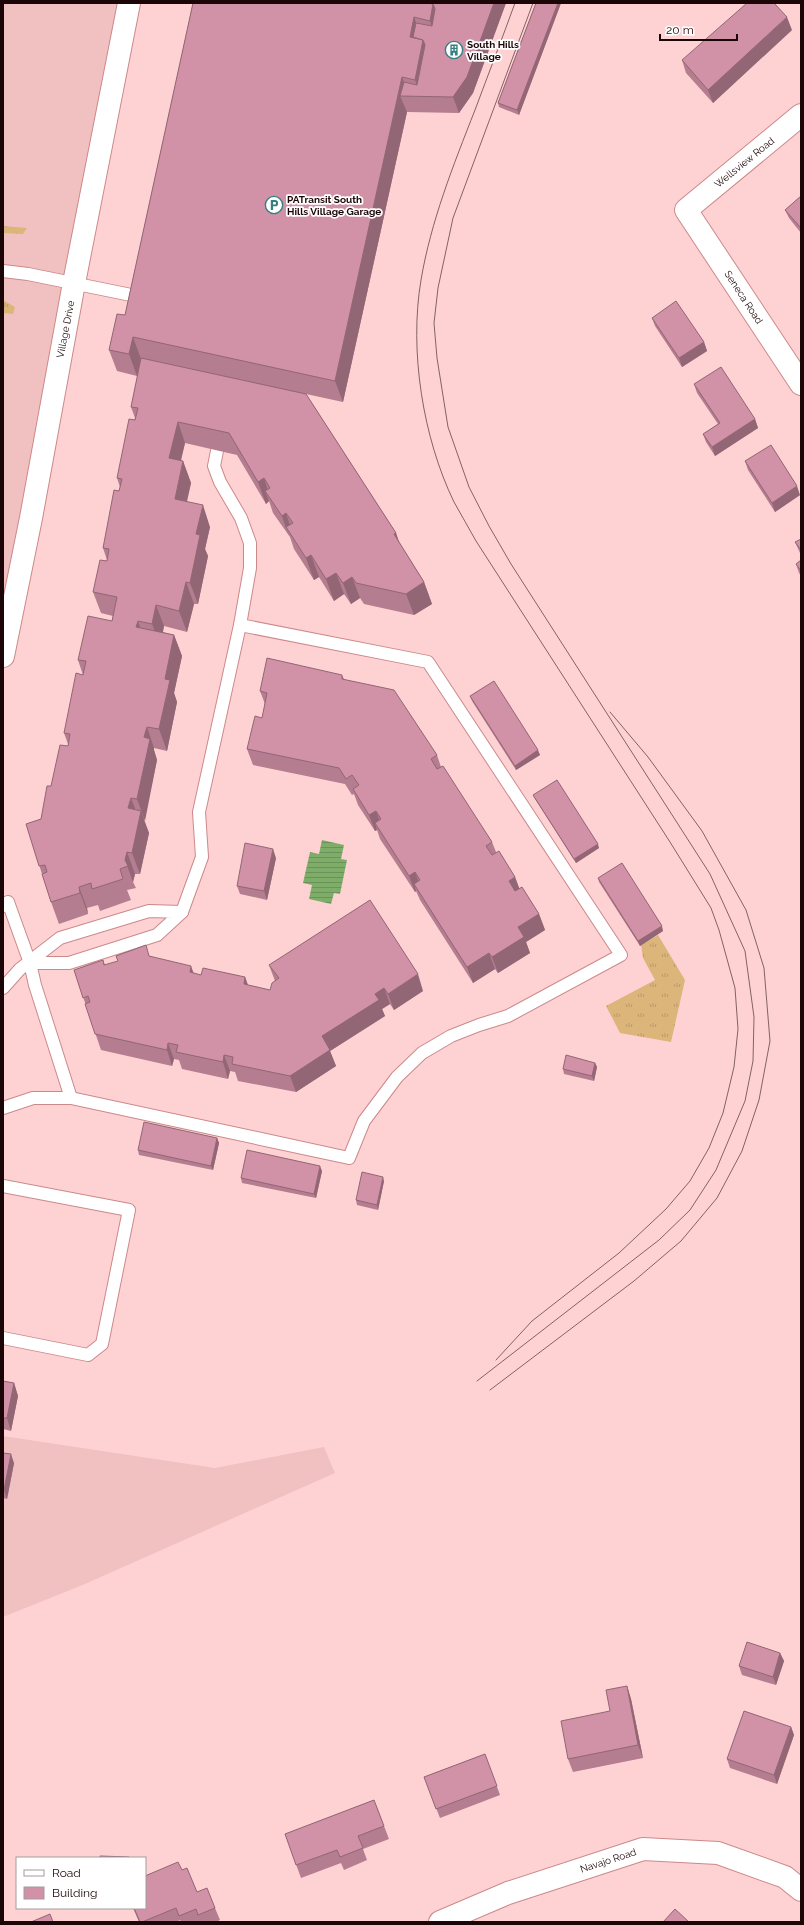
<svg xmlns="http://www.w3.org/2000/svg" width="804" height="1925" font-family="Raleway,sans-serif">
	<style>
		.built { fill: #f1c1c2 }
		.grass { fill: url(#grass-tufts) }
		.water { fill: url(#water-rules) }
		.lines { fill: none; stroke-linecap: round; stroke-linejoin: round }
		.service-casing { stroke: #cc898b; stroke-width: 14 }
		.minor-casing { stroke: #cc898b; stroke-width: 24 }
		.service { stroke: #fff; stroke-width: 12 }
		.minor { stroke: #fff; stroke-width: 22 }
		.tram { stroke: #836264; stroke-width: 1 }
		.wall { fill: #b47d90 }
		.shaded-wall { fill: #926675 }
		.building { fill: #d191a7; stroke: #926675 }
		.labels { text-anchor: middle; stroke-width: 3.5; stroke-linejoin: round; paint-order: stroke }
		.poi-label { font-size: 10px; font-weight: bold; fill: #1c0507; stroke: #fff; text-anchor: start }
		.street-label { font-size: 10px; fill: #1c0507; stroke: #fff }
	</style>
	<defs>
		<pattern id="grass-tufts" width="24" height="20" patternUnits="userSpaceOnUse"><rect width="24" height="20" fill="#dcb57a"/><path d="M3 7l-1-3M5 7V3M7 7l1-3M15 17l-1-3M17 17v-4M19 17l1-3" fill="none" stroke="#bc9a68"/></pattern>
		<pattern id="water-rules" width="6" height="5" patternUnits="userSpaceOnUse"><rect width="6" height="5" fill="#7dad68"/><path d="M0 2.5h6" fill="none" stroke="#6b9359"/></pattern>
	</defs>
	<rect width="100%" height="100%" fill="#fed2d3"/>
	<g class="built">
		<polygon points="3,3 129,3 3,656"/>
		<polygon points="3,1436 215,1468 324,1447 335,1473 85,1584 3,1617"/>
	</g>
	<g class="grass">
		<polygon points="3,226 27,228 23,234 3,233"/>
		<polygon points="3,300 15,307 13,314 3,313"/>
		<polygon points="658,935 685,980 671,1042 620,1033 606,1006 655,980 643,958 641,945"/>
	</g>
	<polygon class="water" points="322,840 344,845 341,859 347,860 340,894 334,893 331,904 309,899 312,885 303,883 310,852 319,854"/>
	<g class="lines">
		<defs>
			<g id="service">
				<polyline points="3,271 28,274 141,297"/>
				<polyline points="3,906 8,902 30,963 35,985 71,1098"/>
				<polyline points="182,912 202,857 199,812 240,625 250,568 250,543 241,518 220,482 214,466 217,451"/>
				<polyline points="3,988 20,969 60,938 149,911 182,912 157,935 69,963 30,963"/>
				<polyline points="3,1108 33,1098 71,1098 349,1158 364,1121 397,1077 422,1053 451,1036 479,1025 508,1016 621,955 428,662 240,625"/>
				<polyline points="3,1186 129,1210 102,1344 88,1355 3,1338"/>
			</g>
			<g id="minor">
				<polyline points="801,115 686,210 801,384"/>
				<polyline points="3,656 31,518 74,283 129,3"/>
				<polyline points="440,1922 508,1893 643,1849 718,1853 785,1877 801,1890"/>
			</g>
		</defs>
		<use href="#service" class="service-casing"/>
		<use href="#minor" class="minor-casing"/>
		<use href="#service" class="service"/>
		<use href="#minor" class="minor"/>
		<g class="tram">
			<path d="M496,1360l36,-39 87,-68 47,-44 24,-28 19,-33 14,-35 11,-46 4,-38 -3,-41 -16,-58 -8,-22 -41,-66 -194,-301c-7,-13 -15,-26 -22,-39 -31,-64 -45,-151 -33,-222 10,-59 32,-114 54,-170 13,-35 27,-71 40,-107"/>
			<polyline points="477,1381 659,1240 690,1210 716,1170 745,1101 753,1061 754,1017 745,951 710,874 511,564 489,526 469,487 448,427 437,358 434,323 438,288 453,218 533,3"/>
			<polyline points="490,1390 634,1281 681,1241 717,1198 742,1151 759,1100 770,1041 764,968 746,910 702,831 648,757 610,712"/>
		</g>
	</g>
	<g class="wall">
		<polygon points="193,3 506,3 473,93 459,113 407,112 343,402 306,394 396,533 399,542 424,582 432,604 414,615 364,604 360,598 351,604 344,594 334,601 319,577 314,580 294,549 290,537 273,513 269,501 266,504 237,455 185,443 181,461 183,461 191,483 187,502 210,527 205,549 208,556 198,604 194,604 187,632 164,626 163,632 174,635 182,656 174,693 177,702 167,751 154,748 154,750 157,760 144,821 149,833 140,874 135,874 133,882 136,888 127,890 131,900 100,911 98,905 87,908 88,914 59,924 51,902 26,824 41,819 51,786 68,746 68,744 64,733 83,675 78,660 112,621 113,616 101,613 93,592 107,560 103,548 120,487 117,478 135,418 131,407 141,359 137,376 117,371 109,350 125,315"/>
		<polygon points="536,3 561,3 519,115 499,107 498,103"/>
		<polygon points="792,30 713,103 686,73 682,60"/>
		<polygon points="801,196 801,233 789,218 785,210"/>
		<polygon points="652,318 704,342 707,351 682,367 655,326"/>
		<polygon points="694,384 755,419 758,428 715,456 706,442 703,434 718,424 697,393"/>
		<polygon points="745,461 800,495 775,512 748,470"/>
		<polygon points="801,539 801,555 799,551 795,542"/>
		<polygon points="801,560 801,576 799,573 796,564"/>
		<polygon points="342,675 344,679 437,755 441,767 492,842 496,852 515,877 519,888 539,914 545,930 526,942 530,953 498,973 495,969 473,983 420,900 416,891 415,892 380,839 377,830 375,831 358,805 354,794 352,795 345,784 253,765 247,749 262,718 265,704 260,691"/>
		<polygon points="470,696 540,755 516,770 472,701"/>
		<polygon points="533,795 599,848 576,863 535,799"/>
		<polygon points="276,858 267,900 240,894 237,886"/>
		<polygon points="598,878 663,931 640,946 599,882"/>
		<polygon points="150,956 194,974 201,975 245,977 248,985 270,990 275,981 269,965 423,991 394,1010 390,1004 382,1009 385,1016 330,1051 336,1066 296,1092 238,1081 235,1072 230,1071 228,1079 182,1069 179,1060 174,1059 172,1066 101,1050 74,970 103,960 105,965"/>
		<polygon points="595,1063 597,1067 594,1081 564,1074 563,1069"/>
		<polygon points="217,1138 219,1143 213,1170 139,1155 138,1150"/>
		<polygon points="322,1171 316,1198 242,1183 241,1178"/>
		<polygon points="384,1181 378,1210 357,1205 356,1200"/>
		<polygon points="3,1381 14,1383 18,1396 11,1431 3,1429"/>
		<polygon points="3,1453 14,1463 7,1499 3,1498"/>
		<polygon points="780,1653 784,1661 776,1685 742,1675 739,1666"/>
		<polygon points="627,1686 631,1699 643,1758 573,1772 568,1759 610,1711"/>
		<polygon points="791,1727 794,1735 777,1784 730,1768 727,1759"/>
		<polygon points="485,1754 500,1795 440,1818 424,1777"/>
		<polygon points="374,1800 389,1839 363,1849 367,1860 344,1870 341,1863 301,1878 285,1834"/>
		<polygon points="182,1870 197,1892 215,1908 220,1920 216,1922 181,1922 180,1920 177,1922 139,1922 133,1908 145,1908"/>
	</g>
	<g class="shaded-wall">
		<polygon points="494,3 506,3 473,93 459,113 453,97"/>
		<polygon points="558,3 561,3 519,115 517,110"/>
		<polygon points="433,4 441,26 437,42 430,21"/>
		<polygon points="414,17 422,39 410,37"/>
		<polygon points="787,17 792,30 713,103 708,90"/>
		<polygon points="423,40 431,61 421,96 415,80"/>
		<polygon points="402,77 409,96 400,96 407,112 343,402 335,381"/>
		<polygon points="133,337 141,359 137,376 129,354"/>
		<polygon points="704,342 707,351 682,367 679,358"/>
		<polygon points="755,419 758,428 715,456 712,447"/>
		<polygon points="178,422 185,443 176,479 169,458"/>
		<polygon points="183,461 191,483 182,521 175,499"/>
		<polygon points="264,478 271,500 265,491 269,501 266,504 258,482"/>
		<polygon points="797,486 800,495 775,512 772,503"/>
		<polygon points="203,505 210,527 205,549 208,556 198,604 190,583 196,534"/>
		<polygon points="286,513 293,534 286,527 289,537 282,516"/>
		<polygon points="396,533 403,554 394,534"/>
		<polygon points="311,555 319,577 314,580 306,558"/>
		<polygon points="336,573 344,594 334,601 326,579"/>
		<polygon points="352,577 360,598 351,604 343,583"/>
		<polygon points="186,582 194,604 187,632 179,611"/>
		<polygon points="424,582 432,604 414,615 406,594"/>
		<polygon points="156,605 164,626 160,646 152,624"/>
		<polygon points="138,621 145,642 136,627"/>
		<polygon points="174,635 182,656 174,693 177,702 167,751 159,729 165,679"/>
		<polygon points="147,727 154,748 154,750 157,760 145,821 137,799 144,737"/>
		<polygon points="538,750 540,755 516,770 515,766"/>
		<polygon points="131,798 139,819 128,808"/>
		<polygon points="141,811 149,833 140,874 132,853"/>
		<polygon points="376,811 382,827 375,823 377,830 375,831 369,815"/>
		<polygon points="598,844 599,848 576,863 574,859"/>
		<polygon points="273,849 276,858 267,900 264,891"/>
		<polygon points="127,852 135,874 133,882 125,860"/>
		<polygon points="415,872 421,888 414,884 416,891 415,892 409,876"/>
		<polygon points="515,877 521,893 515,897 509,881"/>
		<polygon points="79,887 87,908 88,914 80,893"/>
		<polygon points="539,914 545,930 526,942 530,953 498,973 492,957 518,927"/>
		<polygon points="662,926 663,931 640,946 638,941"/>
		<polygon points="489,953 495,969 473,983 467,967"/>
		<polygon points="191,966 197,982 190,972"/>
		<polygon points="418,974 423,991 394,1010 388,994"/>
		<polygon points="245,977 251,994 244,984"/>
		<polygon points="384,988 390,1004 382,1009 385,1016 330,1051 336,1066 296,1092 290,1076 322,1036 375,994"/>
		<polygon points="168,1043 174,1059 172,1066 167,1050"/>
		<polygon points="224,1055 230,1071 228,1079 223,1062"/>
		<polygon points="595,1063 597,1067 594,1081 592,1076"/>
		<polygon points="217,1138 219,1143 213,1170 211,1166"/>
		<polygon points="320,1166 322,1171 316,1198 314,1194"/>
		<polygon points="383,1177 384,1181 378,1210 377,1205"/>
		<polygon points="14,1383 18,1396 11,1431 7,1418"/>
		<polygon points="11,1454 14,1463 7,1499 4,1490"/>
		<polygon points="780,1653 784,1661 776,1685 773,1677"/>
		<polygon points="627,1686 631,1699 643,1758 638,1745"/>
		<polygon points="791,1727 794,1735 777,1784 774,1775"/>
	</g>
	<g class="building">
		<polygon points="193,3 428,3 433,4 430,21 414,17 410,37 423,40 415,80 402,77 335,381 133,337 129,354 109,350 117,314 125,315"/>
		<polygon points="428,3 494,3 467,77 453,97 400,96 404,82 417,85 425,45 423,40 413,37 416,23 432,26 435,9 433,4"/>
		<polygon points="536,3 558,3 517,110 498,103"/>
		<polygon points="747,3 774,3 787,17 708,90 682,60"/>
		<polygon points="801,196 801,228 785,210"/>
		<polygon points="676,301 704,342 679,358 652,318"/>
		<polygon points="141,358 306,394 396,533 394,534 424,582 406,594 356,583 352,577 343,583 336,573 326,579 311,555 306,558 286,527 293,523 286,513 282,516 265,491 270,488 264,478 258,482 229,433 178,422 169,458 183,461 175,499 203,505 196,534 200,535 190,583 186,582 179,611 156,605 152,624 138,621 136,627 174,635 165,679 170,680 159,729 147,727 144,737 150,739 137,799 131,798 128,808 141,811 132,853 127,852 125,860 128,866 120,869 123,879 92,889 91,883 79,887 80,893 51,902 42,874 47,872 45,865 39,866 26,824 41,819 47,786 51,786 60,745 68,746 70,734 64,733 76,673 83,675 86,661 78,660 88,616 112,621 117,597 93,592 100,560 107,561 109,549 103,548 114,490 119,491 122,479 117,478 129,419 135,420 138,408 131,407"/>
		<polygon points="721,367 755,419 712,447 703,434 720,423 694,384"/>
		<polygon points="771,445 797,486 772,503 745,461"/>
		<polygon points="801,539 801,550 795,542"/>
		<polygon points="801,560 801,571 796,564"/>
		<polygon points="267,658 342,675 342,679 394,690 437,755 431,759 437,769 443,766 492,842 486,846 492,855 499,851 515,877 509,881 515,891 522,887 539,914 518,927 524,937 492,957 489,953 467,967 414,884 420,880 415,872 409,876 375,823 381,819 376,811 369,815 353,789 359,785 352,775 346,779 339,768 247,749 255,716 262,718 267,693 260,691"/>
		<polygon points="494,681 538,750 515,766 470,696"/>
		<polygon points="557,780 598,844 574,859 533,795"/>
		<polygon points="245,843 273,849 264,891 237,886"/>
		<polygon points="622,863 662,926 638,941 598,878"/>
		<polygon points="370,900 418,974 388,994 384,988 375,994 379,1000 322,1036 330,1050 290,1076 232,1064 233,1057 224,1055 223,1062 176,1052 178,1045 168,1043 167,1050 95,1034 85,1004 90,1002 88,996 83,998 74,970 103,960 104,965 118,961 116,956 146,945 149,956 191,966 190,972 201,975 203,968 245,977 244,984 270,990 272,983 279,978 269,965"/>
		<polygon points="566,1055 595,1063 592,1076 563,1069"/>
		<polygon points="144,1122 217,1138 211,1166 138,1150"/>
		<polygon points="247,1150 320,1166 314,1194 241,1178"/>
		<polygon points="362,1172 383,1177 377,1205 356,1200"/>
		<polygon points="3,1381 14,1383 7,1418 3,1418"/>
		<polygon points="3,1453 11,1454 4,1490 3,1490"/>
		<polygon points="747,1642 780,1653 773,1677 739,1666"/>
		<polygon points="627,1686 638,1745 568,1759 561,1721 610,1711 606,1690"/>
		<polygon points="744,1711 791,1727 774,1775 727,1759"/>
		<polygon points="485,1754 497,1786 436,1809 424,1777"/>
		<polygon points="374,1800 384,1826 358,1836 363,1848 340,1857 337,1850 296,1865 285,1834"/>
		<polygon points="100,1856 129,1857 129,1858 100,1858"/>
		<polygon points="178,1862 182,1870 187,1868 197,1892 207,1888 215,1908 198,1915 196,1909 179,1916 176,1908 142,1922 140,1922 134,1908 145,1908 145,1876"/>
		<polygon points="675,1909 689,1922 663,1922"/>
		<polygon points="50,1914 53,1922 31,1922"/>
	</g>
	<defs>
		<symbol id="building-ring" viewBox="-11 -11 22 22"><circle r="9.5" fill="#fff" stroke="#367f80" stroke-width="1.5"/><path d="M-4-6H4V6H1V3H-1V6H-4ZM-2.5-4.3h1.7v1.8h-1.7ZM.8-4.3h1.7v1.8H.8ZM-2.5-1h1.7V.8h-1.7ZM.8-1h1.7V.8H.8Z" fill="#367f80"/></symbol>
		<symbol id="parking-ring" viewBox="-11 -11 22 22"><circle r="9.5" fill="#fff" stroke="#367f80" stroke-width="1.5"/><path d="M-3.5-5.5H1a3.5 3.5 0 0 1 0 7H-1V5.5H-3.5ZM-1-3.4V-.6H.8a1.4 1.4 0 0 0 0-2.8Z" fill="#367f80"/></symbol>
	</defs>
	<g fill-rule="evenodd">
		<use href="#building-ring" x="444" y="40" width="20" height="20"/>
		<use href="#parking-ring" x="264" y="195" width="20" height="20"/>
	</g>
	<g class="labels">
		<g class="poi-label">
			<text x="467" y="48">South Hills<tspan x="467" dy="12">Village</tspan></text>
			<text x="287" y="203">PATransit South<tspan x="287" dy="12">Hills Village Garage</tspan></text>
		</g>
		<g class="street-label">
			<text transform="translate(744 162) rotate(-39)" y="4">Wellsview Road</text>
			<text transform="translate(744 297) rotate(57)" y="4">Seneca Road</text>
			<text transform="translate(65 329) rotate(-79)" y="4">Village Drive</text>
			<text transform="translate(608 1860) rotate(-18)" y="4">Navajo Road</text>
		</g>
	</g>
	<rect width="804" height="1925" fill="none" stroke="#1c0507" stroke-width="8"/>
	<rect x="16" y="1857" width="130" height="52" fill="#ffffff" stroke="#a49b9c"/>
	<rect x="24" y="1870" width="20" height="6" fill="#ffffff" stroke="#a49b9c"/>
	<text x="52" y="1877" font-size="12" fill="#1c0507">Road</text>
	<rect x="24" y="1887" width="20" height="12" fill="#d191a7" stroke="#a49b9c"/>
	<text x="52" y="1897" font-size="12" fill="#1c0507">Building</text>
	<path d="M660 34v6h77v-6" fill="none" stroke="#1c0507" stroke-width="2"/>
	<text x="666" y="34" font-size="12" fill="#1c0507" stroke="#ffffff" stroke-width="3" paint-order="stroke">20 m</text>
</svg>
